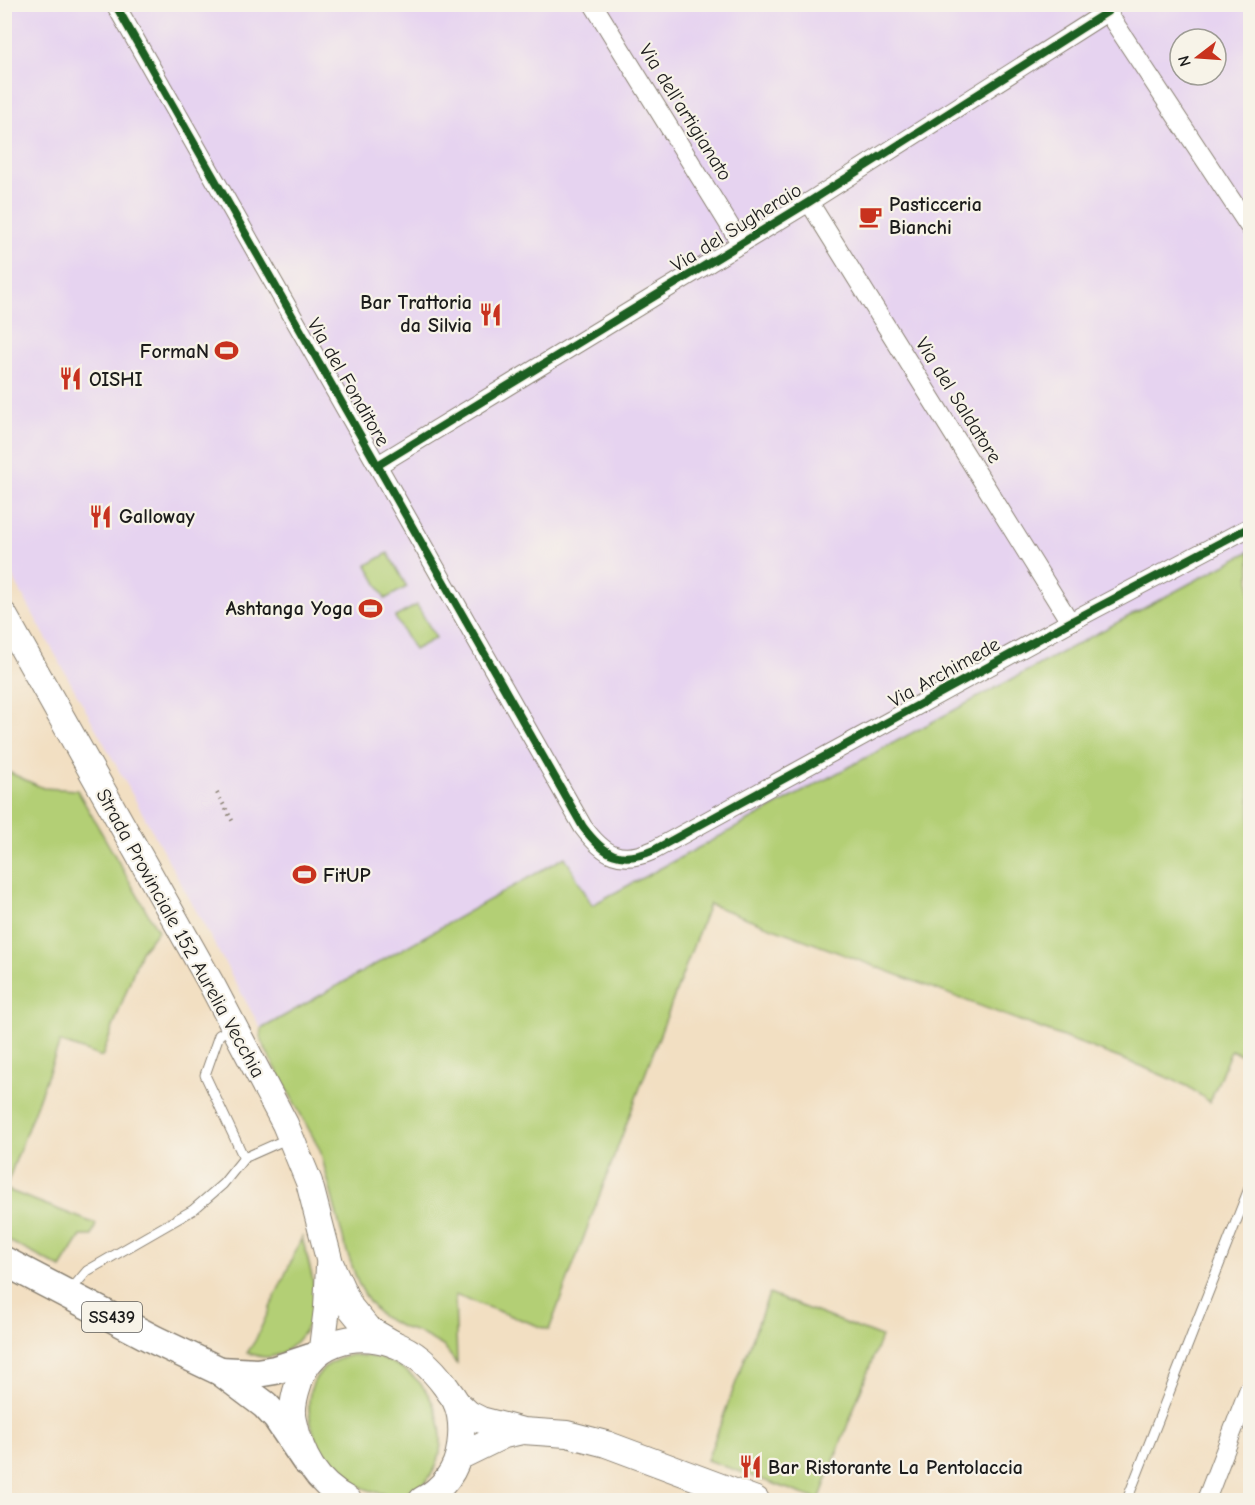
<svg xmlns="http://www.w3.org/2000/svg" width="1255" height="1505" font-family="'Comic Neue',sans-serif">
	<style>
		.built { fill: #e6d3f0; fill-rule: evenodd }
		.green { fill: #b3cf75; stroke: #687648; stroke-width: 1.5 }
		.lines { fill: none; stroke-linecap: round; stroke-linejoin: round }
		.lane-casing { stroke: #877e6f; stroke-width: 11 }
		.street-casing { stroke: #877e6f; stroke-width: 20 }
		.secondary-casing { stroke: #877e6f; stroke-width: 28 }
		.primary-casing { stroke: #877e6f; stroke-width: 31 }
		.path { stroke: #877e6f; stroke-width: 4; stroke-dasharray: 1.5 4.5; stroke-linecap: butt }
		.lane { stroke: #fff; stroke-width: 9 }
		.street { stroke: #fff; stroke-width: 18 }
		.secondary { stroke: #fff; stroke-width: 26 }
		.primary { stroke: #fff; stroke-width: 28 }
		.cycleway-casing { stroke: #f7f3e8; stroke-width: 11 }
		.cycleway { stroke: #1b5e20; stroke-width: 8 }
		.labels { text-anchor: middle; stroke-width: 4.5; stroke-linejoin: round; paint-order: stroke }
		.shield { fill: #f7f3e8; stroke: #5e5c59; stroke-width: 1.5 }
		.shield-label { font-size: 18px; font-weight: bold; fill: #1c1c1c }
		.street-label { font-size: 20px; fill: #1c1c1c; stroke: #f7f3e8 }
		.poi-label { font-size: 20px; font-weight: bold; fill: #1c1c1c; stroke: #f7f3e8; text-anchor: start }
	</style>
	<rect width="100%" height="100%" fill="#f7f3e8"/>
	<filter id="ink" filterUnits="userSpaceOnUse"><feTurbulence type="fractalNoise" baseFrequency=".0167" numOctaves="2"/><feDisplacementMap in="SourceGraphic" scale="12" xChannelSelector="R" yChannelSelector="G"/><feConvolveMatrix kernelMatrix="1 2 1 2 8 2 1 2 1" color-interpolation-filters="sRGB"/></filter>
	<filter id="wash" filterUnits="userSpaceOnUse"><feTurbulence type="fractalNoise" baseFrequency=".008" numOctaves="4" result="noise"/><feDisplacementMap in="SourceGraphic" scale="24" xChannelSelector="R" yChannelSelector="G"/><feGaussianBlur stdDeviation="1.35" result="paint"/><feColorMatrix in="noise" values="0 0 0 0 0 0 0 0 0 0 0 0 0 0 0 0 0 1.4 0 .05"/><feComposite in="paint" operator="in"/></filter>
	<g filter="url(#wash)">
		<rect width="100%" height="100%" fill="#f2dfc2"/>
		<path class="built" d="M4,5h1246v546l-658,354 -27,-48 -304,172 -256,-466zM1180,39h36v36h-36z"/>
		<g class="green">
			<polygon points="1250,551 1250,1058 1231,1050 1210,1102 1187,1086 1143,1067 709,904 549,1330 455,1295 457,1364 443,1346 418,1332 404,1328 382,1317 369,1302 358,1283 345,1246 320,1150 261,1041 261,1029 565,857 592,905"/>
			<polygon points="388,553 407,587 385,599 367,565"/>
			<polygon points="417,605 436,638 414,650 395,617"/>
			<polygon points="4,770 43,788 77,790 158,931 141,951 102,1057 60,1042 5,1189 96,1224 92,1236 81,1236 61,1268 5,1239"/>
			<path d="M302,1237c5,22 15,48 12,70 -3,22 -25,50 -49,50 -6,0 -13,-3 -18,-4l8,-12z"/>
			<polygon points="769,1294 881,1337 819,1500 707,1460"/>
			<path d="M352,1355c25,1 44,6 63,23 30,28 39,89 0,112 -12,7 -27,5 -40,2 -17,-5 -34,-15 -46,-28 -8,-9 -13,-22 -16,-33 -11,-37 -1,-67 39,-76z"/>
		</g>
	</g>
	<g filter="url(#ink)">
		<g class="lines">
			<defs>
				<g id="lane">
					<polyline points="233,1027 219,1035 205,1075 244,1158"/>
					<polyline points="70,1291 87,1271 193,1210 223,1184 244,1158 289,1138"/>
					<polyline points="1127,1500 1250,1186"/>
				</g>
				<g id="street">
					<path d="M115,4l468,823c21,28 37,38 71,23l416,-228 180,-95"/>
					<polyline points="593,4 741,244"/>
					<polyline points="1102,4 1250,228"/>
					<polyline points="809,202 1070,622"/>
					<polyline points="378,465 809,202 1107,12"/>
					<polyline points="1206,1500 1250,1386"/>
				</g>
				<g id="secondary">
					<polyline points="4,615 213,987 285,1124 309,1182 330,1263 350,1307 368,1329 394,1344"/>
					<polyline points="322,1348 327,1308 329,1266"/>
					<polyline points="456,1402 469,1414 481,1420 523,1431 567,1434 606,1444 756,1500"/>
					<polyline points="459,1457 504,1435 522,1431"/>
					<path d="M348,1500c-32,-17 -47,-44 -54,-79 -3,-12 0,-24 4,-36 12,-43 56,-55 96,-41 21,8 39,25 52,43 3,5 8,10 10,15 6,14 6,31 4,45 -3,23 -17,42 -38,53"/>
				</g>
				<g id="primary">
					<polyline points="4,1261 155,1340 220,1371 265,1405 277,1418 306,1461"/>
					<polyline points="220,1371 257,1373 275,1370 311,1358"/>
				</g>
			</defs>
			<use href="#lane" class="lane-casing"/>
			<use href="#street" class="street-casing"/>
			<use href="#secondary" class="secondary-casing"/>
			<use href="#primary" class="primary-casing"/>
			<polyline class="path" points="217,793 233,822"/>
			<use href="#lane" class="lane"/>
			<use href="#street" class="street"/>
			<use href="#secondary" class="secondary"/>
			<use href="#primary" class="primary"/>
			<defs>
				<g id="cycleway">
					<path d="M115,4l468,823c21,28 37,38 71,23l416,-228 180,-95"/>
					<polyline points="378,465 809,202 1107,12"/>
				</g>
			</defs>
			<use href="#cycleway" class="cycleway-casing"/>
			<use href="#cycleway" class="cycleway"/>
		</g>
	</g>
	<defs>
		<symbol id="cafe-bare" viewBox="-9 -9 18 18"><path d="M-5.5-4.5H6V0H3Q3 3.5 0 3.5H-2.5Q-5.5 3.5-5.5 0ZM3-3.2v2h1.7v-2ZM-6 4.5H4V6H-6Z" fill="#c8321e" stroke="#f7f3e8" stroke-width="2.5" paint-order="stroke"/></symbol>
		<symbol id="restaurant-bare" viewBox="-9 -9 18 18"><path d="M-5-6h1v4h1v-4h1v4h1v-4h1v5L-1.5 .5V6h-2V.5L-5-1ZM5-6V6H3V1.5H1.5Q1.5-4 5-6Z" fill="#c8321e" stroke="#f7f3e8" stroke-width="2.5" paint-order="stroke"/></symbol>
		<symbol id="stadium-bare" viewBox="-9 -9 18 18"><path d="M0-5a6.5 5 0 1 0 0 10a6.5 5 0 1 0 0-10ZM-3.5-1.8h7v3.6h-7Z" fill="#c8321e" stroke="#f7f3e8" stroke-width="2.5" paint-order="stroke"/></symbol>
	</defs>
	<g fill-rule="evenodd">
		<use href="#cafe-bare" x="854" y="200" width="33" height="33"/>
		<use href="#restaurant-bare" x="474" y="298" width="33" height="33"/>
		<use href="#stadium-bare" x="210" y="334" width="33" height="33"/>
		<use href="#restaurant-bare" x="54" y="362" width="33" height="33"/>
		<use href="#restaurant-bare" x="84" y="500" width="33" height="33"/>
		<use href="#stadium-bare" x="354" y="592" width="33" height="33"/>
		<use href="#stadium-bare" x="288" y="858" width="33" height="33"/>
		<use href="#restaurant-bare" x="734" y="1450" width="33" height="33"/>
	</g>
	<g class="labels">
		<rect class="shield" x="82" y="1302" width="60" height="30" rx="4.5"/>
		<g class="shield-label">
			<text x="112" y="1323">SS439</text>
		</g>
		<g class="street-label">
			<text transform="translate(686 112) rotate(58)" y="7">Via dell'artigianato</text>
			<text transform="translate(736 227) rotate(-32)" y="7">Via del Sugheraio</text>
			<text transform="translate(349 382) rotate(60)" y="7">Via del Fonditore</text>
			<text transform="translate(959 400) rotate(58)" y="7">Via del Saldatore</text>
			<text transform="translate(944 672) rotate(-29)" y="7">Via Archimede</text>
			<text transform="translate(181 933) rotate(61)" y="7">Strada Provinciale 152 Aurelia Vecchia</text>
		</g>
		<g class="poi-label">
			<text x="889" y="211">Pasticceria<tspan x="889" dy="23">Bianchi</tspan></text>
			<text x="472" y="309" text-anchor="end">Bar Trattoria<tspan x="472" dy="23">da Silvia</tspan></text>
			<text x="209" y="358" text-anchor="end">FormaN</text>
			<text x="89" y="386">OISHI</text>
			<text x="119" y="523">Galloway</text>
			<text x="353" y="615" text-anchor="end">Ashtanga Yoga</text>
			<text x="323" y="882">FitUP</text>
			<text x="768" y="1474">Bar Ristorante La Pentolaccia</text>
		</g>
	</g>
	<rect width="1255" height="1505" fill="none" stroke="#f7f3e8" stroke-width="24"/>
	<g transform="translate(1198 57) rotate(253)"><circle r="28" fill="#f7f3e8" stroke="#9f9d96" stroke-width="1.5"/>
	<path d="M0-4.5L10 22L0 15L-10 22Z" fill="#c8321e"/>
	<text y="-9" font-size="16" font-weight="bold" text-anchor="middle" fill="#1c1c1c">N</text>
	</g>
</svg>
